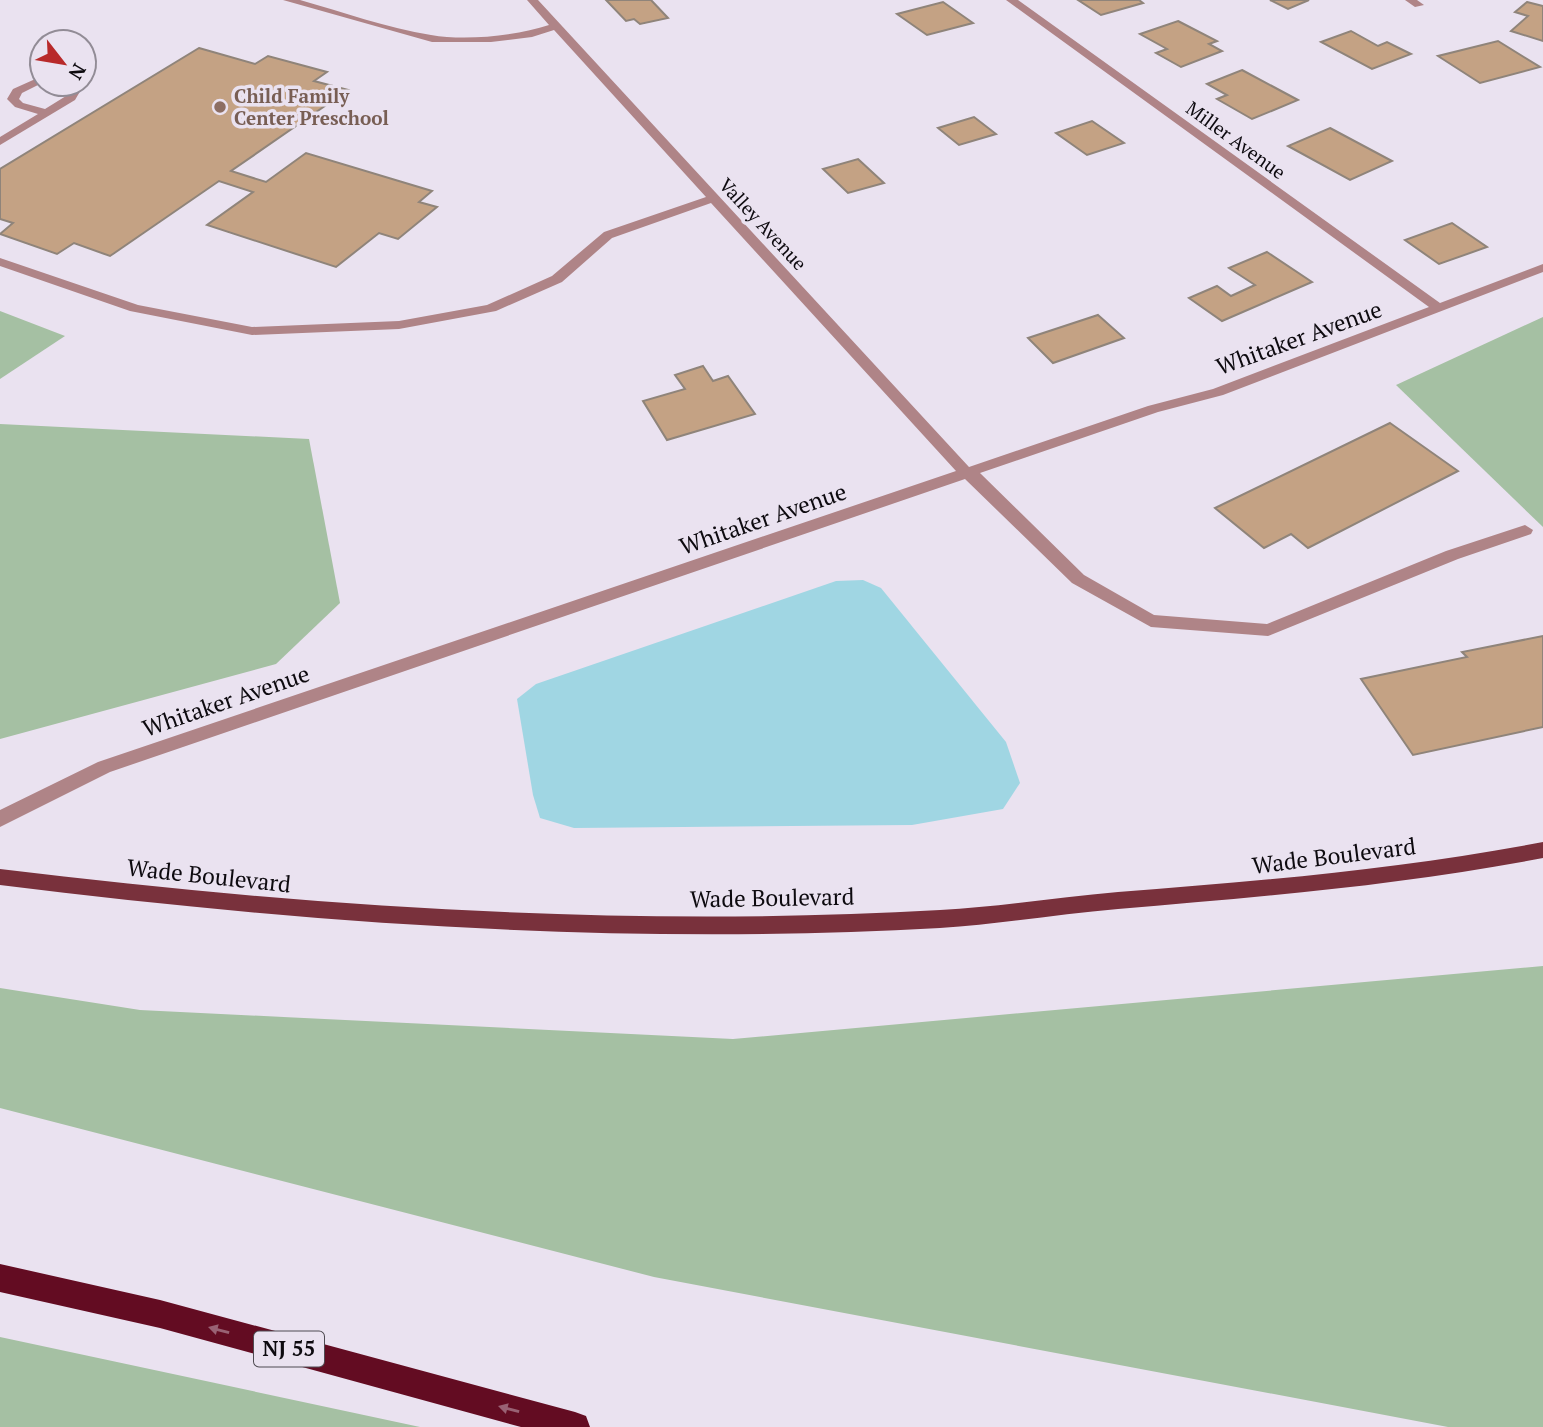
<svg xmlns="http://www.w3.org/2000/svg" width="1543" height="1427" font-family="'PT Serif',serif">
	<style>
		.green { fill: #a5c0a3 }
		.water { fill: #a0d6e3 }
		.building { fill: #c4a284; stroke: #8f847a; stroke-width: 2 }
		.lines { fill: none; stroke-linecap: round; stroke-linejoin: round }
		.minor { fill: #af8487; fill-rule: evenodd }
		.major { fill: #79313c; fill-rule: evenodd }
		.highway { fill: #630c22; fill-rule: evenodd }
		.oneway { fill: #996274 }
		.education-dot { fill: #8d6e63; stroke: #eae2f0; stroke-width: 2.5 }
		.labels { text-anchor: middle; stroke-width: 7; stroke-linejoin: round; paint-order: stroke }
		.far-education-label { font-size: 19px; font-weight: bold; fill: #785e54; stroke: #eae2f0; text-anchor: start }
		.far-street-label { font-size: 19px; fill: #0d0a0f; stroke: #eae2f0 }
		.shield { fill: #eae2f0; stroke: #4f4b52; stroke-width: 2 }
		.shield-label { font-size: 21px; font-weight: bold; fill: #0d0a0f }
		.street-label { font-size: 23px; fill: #0d0a0f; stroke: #eae2f0 }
	</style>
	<rect width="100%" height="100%" fill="#eae2f0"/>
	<g class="green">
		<polygon points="0,311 65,336 0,379"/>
		<polygon points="1543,317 1543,527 1396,385"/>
		<polygon points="0,424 309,439 340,603 276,664 0,739"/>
		<polygon points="1543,966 1543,1427 1448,1427 654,1277 0,1108 0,988 140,1010 733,1039"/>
		<polygon points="0,1337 420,1427 0,1427"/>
	</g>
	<polygon class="water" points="863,580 881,588 1006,742 1020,783 1003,809 912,825 574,828 540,818 533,795 517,699 536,684 836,581"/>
	<g class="building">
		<polygon points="606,0 651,0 668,18 640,24 634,19 626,21"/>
		<polygon points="1078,0 1139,0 1143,3 1101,15"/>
		<polygon points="1270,0 1309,0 1288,9"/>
		<polygon points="943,2 973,23 927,35 897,14"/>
		<polygon points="1527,2 1543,6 1543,41 1511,31 1528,16 1515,12"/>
		<polygon points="1178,21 1217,41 1209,44 1222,51 1181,67 1156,53 1167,49 1140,34"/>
		<polygon points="1351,31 1378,46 1387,42 1411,54 1372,69 1321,42"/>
		<polygon points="1498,41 1540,67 1480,83 1438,56"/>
		<polygon points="199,48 255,64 268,56 327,72 314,81 348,90 231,171 266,182 306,153 432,191 419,202 437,207 398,239 379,233 336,267 207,225 253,192 219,181 110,256 74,243 57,254 0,234 13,223 0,219 0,169"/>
		<polygon points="1242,70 1298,100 1252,119 1217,99 1227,95 1207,84"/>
		<polygon points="974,117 996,134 959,145 938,128"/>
		<polygon points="1092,121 1124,143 1087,155 1056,133"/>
		<polygon points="1330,128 1392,161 1350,180 1288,146"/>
		<polygon points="858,159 884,183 848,193 823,169"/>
		<polygon points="1452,223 1487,247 1439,264 1405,240"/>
		<polygon points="1267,252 1312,282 1222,321 1189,298 1217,286 1231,296 1255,285 1229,268"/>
		<polygon points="1098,315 1124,338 1053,363 1028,338"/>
		<polygon points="703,366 713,381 728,376 755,414 667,440 643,401 685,389 675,375"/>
		<polygon points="1390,423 1458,471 1308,548 1291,534 1264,548 1215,508"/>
		<polygon points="1543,636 1543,727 1413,755 1361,679 1467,657 1462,652"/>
	</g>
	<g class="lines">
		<g class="minor">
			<path d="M283,0h17c43,12 87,28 131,35 34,6 85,1 118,-10l-22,-25h11l431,467 179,-61 65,-17 216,-82 -423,-307h12l422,303 103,-39v8l-320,123 -65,17 -178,61 104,102 70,40 113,9 179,-73 79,-26 8,5 -2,4 -73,25 -190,77 -117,-9 -79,-44 -107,-104 -855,293 -110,55v-17l98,-48 858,-291 -245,-268 -99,35 -50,44 -66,29 -97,18 -147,6 -122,-24 -130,-45v-8l138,47 114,22 147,-6 88,-16 65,-29 52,-44 102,-35 -152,-167 -22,7 -41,5h-59z"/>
			<polygon points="1405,0 1417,0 1424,5 1415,7"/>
			<polygon points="42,76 42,83 22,93 19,99 23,103 45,109 66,96 70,89 64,84 77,84 82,88 75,100 0,145 0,137 38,114 15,107 7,99 13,89"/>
		</g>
		<path class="major" d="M1543,842v16c-141,27 -282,39 -425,51 -59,5 -118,15 -178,19 -314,18 -628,-4 -940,-43v-16c312,38 626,59 940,41 60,-3 119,-13 178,-18 143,-11 284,-23 425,-50z"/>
		<polygon class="highway" points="0,1264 160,1300 575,1412 586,1416 590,1427 521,1427 160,1328 0,1292"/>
	</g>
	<defs><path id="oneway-solid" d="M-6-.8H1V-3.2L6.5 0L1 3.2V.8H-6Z" transform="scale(1.75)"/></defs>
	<g class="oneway">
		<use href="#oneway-solid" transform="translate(219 1330) rotate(-165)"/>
		<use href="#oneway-solid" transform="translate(509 1409) rotate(-165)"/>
	</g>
	<circle class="education-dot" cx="220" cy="107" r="7"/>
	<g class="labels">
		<g class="far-education-label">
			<text x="234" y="103">Child Family<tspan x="234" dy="22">Center Preschool</tspan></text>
		</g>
		<g class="far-street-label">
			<text transform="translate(1236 140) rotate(36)" y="7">Miller Avenue</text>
			<text transform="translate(763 224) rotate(47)" y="7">Valley Avenue</text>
		</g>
		<rect class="shield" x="254" y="1331.5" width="70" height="35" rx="5"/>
		<g class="shield-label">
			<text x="289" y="1356">NJ 55</text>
		</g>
		<g class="street-label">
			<text transform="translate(1299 338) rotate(-20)" y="8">Whitaker Avenue</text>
			<text transform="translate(763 519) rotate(-19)" y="8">Whitaker Avenue</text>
			<text transform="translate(226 701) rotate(-19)" y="8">Whitaker Avenue</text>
			<text transform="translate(1334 856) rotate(-7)" y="8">Wade Boulevard</text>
			<text transform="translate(209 876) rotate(6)" y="8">Wade Boulevard</text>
			<text transform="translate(772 898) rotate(-1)" y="8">Wade Boulevard</text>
		</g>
	</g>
	<g transform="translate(63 63) rotate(121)"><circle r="33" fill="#eae2f0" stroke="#928c96" stroke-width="2"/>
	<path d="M0-5L12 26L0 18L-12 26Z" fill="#b8292a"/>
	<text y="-10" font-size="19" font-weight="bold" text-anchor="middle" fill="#0d0a0f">N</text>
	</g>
</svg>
